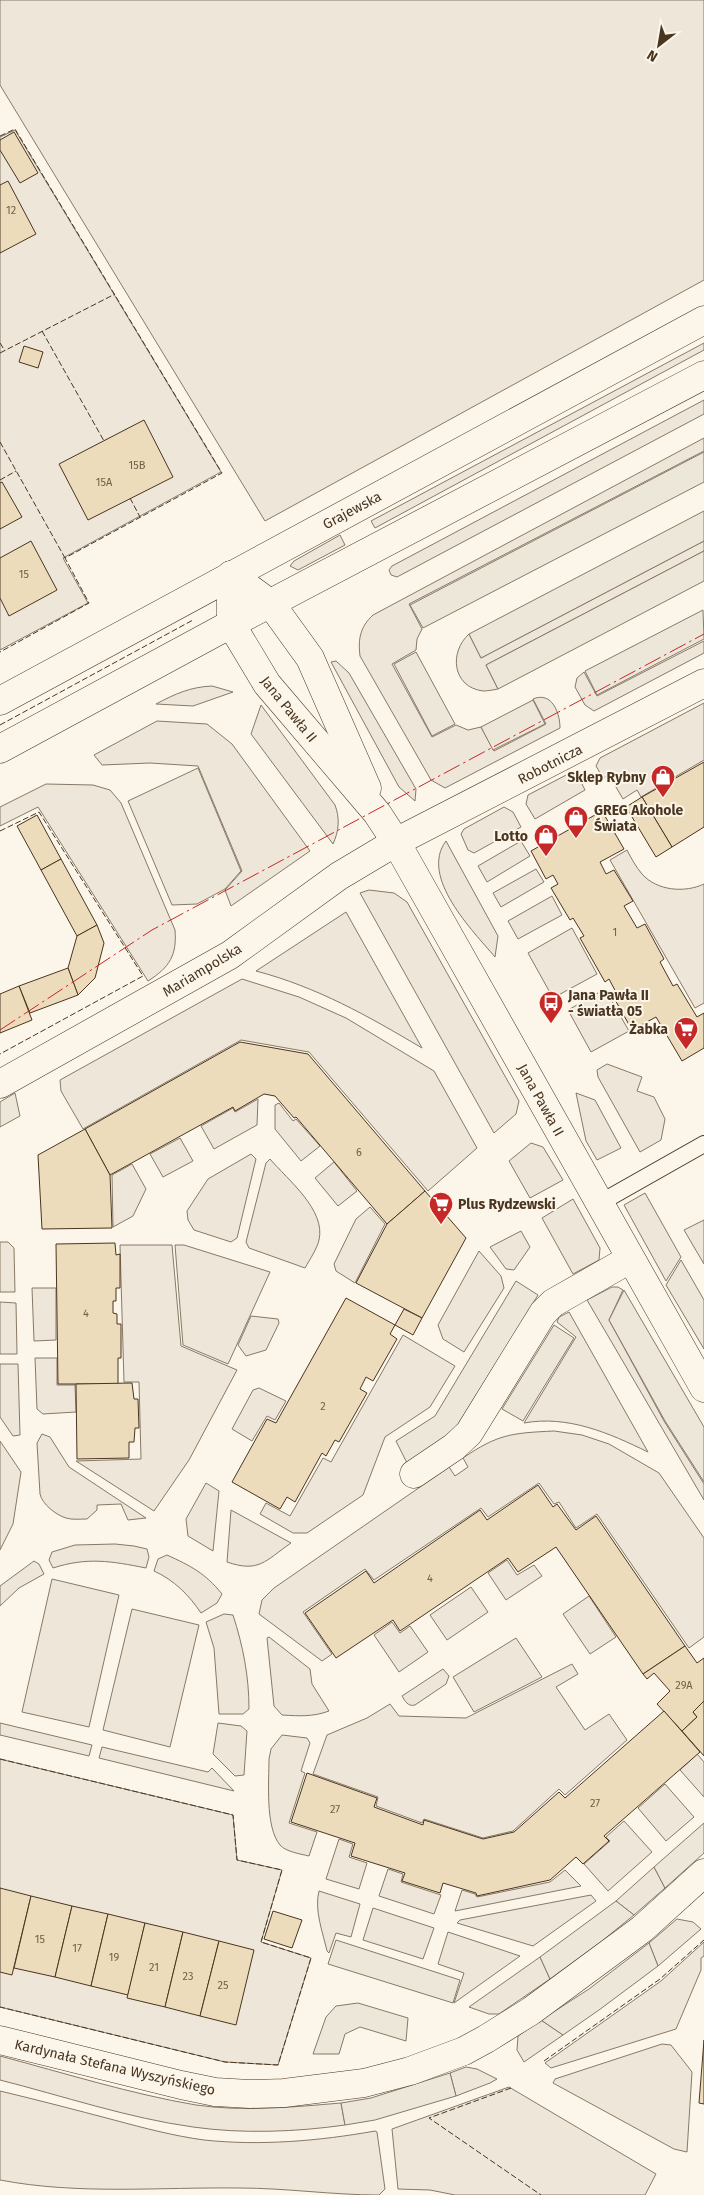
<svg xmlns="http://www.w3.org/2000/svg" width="704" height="2195" font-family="'Fira Sans',sans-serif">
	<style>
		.green { fill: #ede6d9; stroke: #887966 }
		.parking { fill: #ede7d9; stroke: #887966 }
		.building { fill: #ecdcbc; stroke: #4a3520 }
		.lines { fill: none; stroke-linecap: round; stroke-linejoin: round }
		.service-casing { stroke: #4a3520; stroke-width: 18 }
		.minor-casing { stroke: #4a3520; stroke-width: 29 }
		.tertiary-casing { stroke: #4a3520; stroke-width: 29 }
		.secondary-casing { stroke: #4a3520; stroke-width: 29 }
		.service { stroke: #fbf6e9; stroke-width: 16 }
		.minor { stroke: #fbf6e9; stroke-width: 28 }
		.tertiary { stroke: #fbf6e9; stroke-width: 28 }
		.secondary { stroke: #fbf6e9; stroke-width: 28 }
		.fence { stroke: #4a3520; stroke-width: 1; stroke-dasharray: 6 2.5; stroke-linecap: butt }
		.power { stroke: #c62828; stroke-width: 1; stroke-dasharray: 18 4 2.5 4; stroke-linecap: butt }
		.labels { text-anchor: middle; stroke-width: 4; stroke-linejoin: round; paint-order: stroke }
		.number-label { font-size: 11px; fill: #725f47 }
		.street-label { font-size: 14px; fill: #4a3520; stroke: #fbf6e9 }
		.poi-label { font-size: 14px; font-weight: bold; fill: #4a3520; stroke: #fbf6e9; text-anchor: end }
	</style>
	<rect width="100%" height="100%" fill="#fbf6e9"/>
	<g class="green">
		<polygon points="0,0 704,0 704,280 265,521 0,85"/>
		<polygon points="15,130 221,472 63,558 88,603 0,650 0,137"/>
		<polygon points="704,343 704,350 375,528 371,521"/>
		<polygon points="704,400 704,414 397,577 391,575 389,570 392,566"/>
		<path d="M704,438v13l-295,153 13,25 -5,10 -1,11 -24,14 40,73 24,-12 12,5 13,-3 13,24 52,-27 -13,-25c19,-8 27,14 27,29l-115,60 -14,-8 -71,-124c-2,-17 0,-29 13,-41z"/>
		<polygon points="340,535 345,545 298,570 290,566 294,561"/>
		<path d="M704,541v10l-218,114 12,24c-5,1 -11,2 -15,2 -31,-4 -34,-39 -14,-57l12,24z"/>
		<polygon points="704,641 704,653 594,711 585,705 575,687 577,678 584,672 597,696"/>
		<polygon points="336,661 349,673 416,789 415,801 399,787 331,662"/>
		<path d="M212,686l21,6 -40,14 -37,-2c19,-10 34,-17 56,-18z"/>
		<polygon points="704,703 704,760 641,797 637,790 623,799 609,775 603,778 596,766 600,758"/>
		<path d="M261,705l74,100c5,13 4,26 -2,39l-82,-110z"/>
		<polygon points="157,721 207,724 232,744 310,851 231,906 225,890 242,871 198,766 150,763 102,765 94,755"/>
		<polygon points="570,773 578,776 585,790 535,819 526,804 528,795"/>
		<path d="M46,784l47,1 17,5 11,13 54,127c2,25 -5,37 -27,51l-110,-174 -38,19v-19z"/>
		<polygon points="504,807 513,812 521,827 474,853 468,850 461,834 464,829"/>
		<path d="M446,841l52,95 -3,21c-22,-26 -76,-80 -49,-116z"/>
		<polygon points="521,841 530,856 487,882 478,866"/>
		<path d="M627,850c4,8 9,17 15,24 15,17 43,19 62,10v119l-9,5 -85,-148z"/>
		<polygon points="536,869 544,882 501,907 493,893"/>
		<polygon points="369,890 394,893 407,902 519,1101 516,1114 494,1133 360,893"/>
		<polygon points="552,896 562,915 518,939 508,921"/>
		<path d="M346,912l76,136c-54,-32 -105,-61 -166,-77z"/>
		<polygon points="572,928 597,974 553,998 528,953"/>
		<polygon points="242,979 299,997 346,1018 434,1071 477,1148 428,1191 309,1052 241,1040 83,1129 61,1091 60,1080"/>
		<polygon points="605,989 629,1031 591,1052 568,1010"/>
		<polygon points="607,1064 642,1077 637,1091 654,1097 665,1119 661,1140 640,1152 598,1077 597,1070"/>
		<polygon points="576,1093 595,1100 621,1148 597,1160 586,1141"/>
		<polygon points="258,1099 257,1125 214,1149 201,1126 233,1108 235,1112"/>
		<polygon points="279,1103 293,1121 296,1119 320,1146 301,1161 275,1129 275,1105"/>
		<polygon points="180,1138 193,1161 163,1177 150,1154"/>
		<polygon points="531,1143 543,1147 563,1180 530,1198 509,1161"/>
		<polygon points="251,1154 256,1159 237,1238 231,1242 194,1230 188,1220 187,1211 208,1179"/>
		<path d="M270,1159c18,21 56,51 49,81 -2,9 -9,19 -14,28l-56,-20 -3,-6 20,-79z"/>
		<polygon points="334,1162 357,1191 338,1206 315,1178"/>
		<polygon points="132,1164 146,1189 133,1216 113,1227 112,1175"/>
		<polygon points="645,1193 681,1257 666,1281 624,1205"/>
		<polygon points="573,1199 600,1248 599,1260 573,1274 542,1218"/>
		<polygon points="370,1207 385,1224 355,1283 336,1271 334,1264 356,1219"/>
		<polygon points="704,1220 704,1264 684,1230"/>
		<polygon points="521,1231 530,1247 514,1270 506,1269 490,1247"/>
		<polygon points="0,1242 8,1242 14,1248 15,1292 0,1292"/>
		<polygon points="120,1245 172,1245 181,1346 237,1370 189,1460 154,1511 76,1461 141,1459 139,1382 124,1382"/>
		<polygon points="175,1245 184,1245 270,1272 228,1364 183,1345"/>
		<polygon points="479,1251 501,1276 504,1288 464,1352 443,1339 438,1325"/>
		<polygon points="612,1287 618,1287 623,1290 609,1320 664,1421 704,1484 704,1500 587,1300"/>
		<polygon points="32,1288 56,1288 56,1340 34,1341"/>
		<polygon points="0,1302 16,1303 17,1354 0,1354"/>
		<path d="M569,1312l79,140c-39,-19 -80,-37 -124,-29l52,-86 -19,-15 2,-5z"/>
		<polygon points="251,1316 278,1319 279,1323 266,1350 246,1356 238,1345"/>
		<polygon points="403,1335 455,1366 430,1407 385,1437 363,1495 307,1533 293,1533 260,1514 266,1503 290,1516 323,1458 331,1462"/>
		<polygon points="35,1358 57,1358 57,1385 75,1385 76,1412 43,1414 37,1409"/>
		<polygon points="0,1364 18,1364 20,1435 13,1436 0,1417"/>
		<polygon points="259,1388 286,1401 275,1420 267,1416 252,1441 232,1429 253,1390"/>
		<path d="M554,1431l28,4 27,9 50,29 45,65v99l-15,11 -92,-134 -21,14 -17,-26 -5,2 -15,-21 -51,34 -7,-9 -107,72 -9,-11 -62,43 29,42 -10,7 -63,-47 3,-14 12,-12 175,-121 6,9 13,-9 -5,-9c35,-24 49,-25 91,-27z"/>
		<path d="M42,1434l8,3 19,30 77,51 -18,2 -7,-16 -24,1v5l-10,9c-7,0 -15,1 -21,-1 -10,-3 -24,-14 -26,-24l-3,-51z"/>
		<polygon points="0,1441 21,1472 13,1524 0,1550"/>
		<polygon points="206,1483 219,1491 213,1551 188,1536 186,1519"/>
		<path d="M231,1510l60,33c-26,18 -32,30 -64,19z"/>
		<path d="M115,1544l19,2 13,3 2,8 -3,11c-35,-7 -59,-11 -93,0l-4,-8 3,-8 23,-7z"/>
		<path d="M167,1555c24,11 38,18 55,39l-5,9 -16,10c-12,-18 -27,-33 -47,-42l4,-12z"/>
		<polygon points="507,1560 517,1575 534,1565 542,1576 506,1600 488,1573"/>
		<polygon points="34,1561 39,1564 44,1574 19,1588 0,1606 0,1586"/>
		<polygon points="52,1579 119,1595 89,1727 22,1712"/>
		<polygon points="471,1587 488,1612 447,1640 430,1615"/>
		<polygon points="589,1596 616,1637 590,1654 563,1614"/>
		<polygon points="132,1609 199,1625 170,1747 103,1730"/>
		<path d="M224,1614l9,1c10,31 16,61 16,94l-6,5h-24l-5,-66 -8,-26z"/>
		<polygon points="392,1622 400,1633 410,1626 428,1652 399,1672 374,1635"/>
		<path d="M269,1637l41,32 2,15 17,27c-16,6 -30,5 -47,4l-8,-9 -7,-68z"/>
		<polygon points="516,1638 542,1677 474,1712 453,1677"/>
		<polygon points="572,1664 578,1674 556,1687 585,1730 609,1714 627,1740 565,1795 559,1789 513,1831 483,1838 424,1819 422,1823 376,1806 378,1797 313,1774 327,1735 367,1718 390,1704 399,1716 466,1718"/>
		<path d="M443,1669l6,7 -3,8 -31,21c-7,2 -10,-4 -13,-9z"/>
		<polygon points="0,1723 92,1745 89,1756 0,1735"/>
		<polygon points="218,1723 241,1726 247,1731 244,1775 235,1776 213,1754"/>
		<path d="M282,1735l25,3 3,5 -9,28 4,2 -16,50 28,9 -8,24c-8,-2 -23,-4 -29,-11 -15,-18 -11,-64 -11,-86l2,-10z"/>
		<polygon points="102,1747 208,1772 212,1768 234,1791 99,1758"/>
		<polygon points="697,1754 704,1762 704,1797 680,1770"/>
		<polygon points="0,1759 233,1815 237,1860 282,1870 261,1942 311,1958 278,2065 225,2062 0,2007"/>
		<polygon points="665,1784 694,1817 666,1841 638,1808"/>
		<polygon points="624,1821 652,1852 608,1891 584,1864 610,1841 606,1837"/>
		<polygon points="339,1839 353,1844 349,1857 367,1863 359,1889 326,1879"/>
		<polygon points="654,1867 665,1888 634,1915 616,1901"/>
		<polygon points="388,1869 403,1874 401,1882 441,1895 434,1914 379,1896"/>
		<polygon points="565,1870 581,1886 455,1911 462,1890 475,1894 477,1897 550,1882"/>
		<path d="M319,1891l41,13 -9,33 -15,-4 -7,20 -2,-2c-4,-18 -13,-41 -8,-60z"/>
		<polygon points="591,1895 596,1901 533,1946 457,1923 460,1920"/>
		<polygon points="373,1908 434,1928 423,1959 363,1940"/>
		<polygon points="677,1919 693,1922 701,1929 658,1966 649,1943"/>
		<polygon points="448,1932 520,1956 454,2003 464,1973 438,1964"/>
		<polygon points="704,1942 704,1956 701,1958 701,1970 676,2029 551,2068 545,2063 661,1981"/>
		<polygon points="540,1957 550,1979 499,2014 489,2014 469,2007"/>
		<polygon points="541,2020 563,2035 524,2062 517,2050 518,2036"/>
		<polygon points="662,2044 671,2045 692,2072 687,2152 674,2149 553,2083 555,2079"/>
		<path d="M0,2056c64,17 131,38 196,49 48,7 97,2 145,-2l4,22c-49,7 -103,9 -152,2 -65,-9 -130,-31 -193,-47z"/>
		<polygon points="466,2067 477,2069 497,2079 490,2083 456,2096 450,2073"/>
		<polygon points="509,2087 656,2174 645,2195 455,2195 430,2190 398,2189 392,2129"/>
		<path d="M0,2091c38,9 76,19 114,29 30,8 60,16 90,20 56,6 115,1 171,-9l2,1 8,57 -6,6c-47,0 -93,-7 -140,-7 -79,-1 -161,7 -239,-8z"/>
	</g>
	<g class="parking">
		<polygon points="704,452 704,482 423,628 410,605"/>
		<polygon points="704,511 704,541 481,658 469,634"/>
		<polygon points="704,551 704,581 498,689 486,665"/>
		<polygon points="703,610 704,639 597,695 585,671"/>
		<polygon points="416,652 455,724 432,736 394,664"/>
		<polygon points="533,700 545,724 493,750 481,727"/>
		<polygon points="198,768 241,871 225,889 197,904 172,905 128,801"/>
		<polygon points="15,1093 20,1116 0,1127 0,1102"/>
		<polygon points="681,1260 704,1300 704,1349 666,1285"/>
		<polygon points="516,1281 538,1295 450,1437 407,1463 396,1441 435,1416"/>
		<polygon points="624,1290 704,1427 704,1482 665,1421 609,1320"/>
		<polygon points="554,1325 574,1338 523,1421 502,1409"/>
		<polygon points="704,1823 704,1853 665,1888 654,1867"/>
		<polygon points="616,1901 634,1915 602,1941 550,1979 540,1957"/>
		<polygon points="336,1940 460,1980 453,2003 328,1964"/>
		<polygon points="649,1943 658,1966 599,2010 563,2035 541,2020 589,1989"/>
		<polygon points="358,2003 408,2018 406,2041 360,2027 345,2034 339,2054 313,2054 326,2017 336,2006"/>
		<polygon points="450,2073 456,2096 375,2120 345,2125 341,2103 371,2098"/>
	</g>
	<g class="building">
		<polygon points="14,132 38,173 20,183 0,150 0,140"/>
		<polygon points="8,181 36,234 0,253 0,185"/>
		<polygon points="24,346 43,352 38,368 19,362"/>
		<polygon points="144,420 173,477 88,520 59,464"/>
		<polygon points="2,482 22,517 0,529 0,483"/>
		<polygon points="31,541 57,590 9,616 0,598 0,558"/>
		<polygon points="704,762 704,827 672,847 642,797"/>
		<polygon points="642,797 672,847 656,857 626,807"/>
		<polygon points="602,811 624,849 600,862 606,874 614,870 633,901 624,906 637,928 645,924 664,959 660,962 673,986 677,984 697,1017 704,1013 704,1048 682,1061 656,1017 632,1030 614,998 618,996 609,979 605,982 580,938 584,936 573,918 570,920 551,888 558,884 553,875 546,879 531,851"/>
		<polygon points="37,815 61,859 41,870 17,826"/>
		<polygon points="61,859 97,925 77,936 41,870"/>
		<polygon points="97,925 104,943 95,978 78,995 68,968 77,936"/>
		<polygon points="68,968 78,995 30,1013 19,986"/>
		<polygon points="19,986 32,1020 0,1033 0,994"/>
		<polygon points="240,1042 308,1054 425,1191 387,1224 296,1117 294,1118 275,1096 264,1094 235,1111 233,1107 110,1175 85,1129"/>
		<polygon points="85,1129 110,1175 112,1228 42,1229 38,1155"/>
		<polygon points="425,1191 466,1238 422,1318 356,1283 387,1224"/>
		<polygon points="115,1243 116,1255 120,1254 120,1288 116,1288 116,1301 113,1301 113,1313 117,1314 117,1324 121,1324 121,1358 118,1358 118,1384 58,1384 56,1244"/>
		<polygon points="346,1298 395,1325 390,1334 397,1339 373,1381 366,1377 360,1389 367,1393 339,1442 335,1440 326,1456 322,1453 295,1502 287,1497 280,1509 232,1482 267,1419 276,1423"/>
		<polygon points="404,1309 422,1318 413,1335 395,1325"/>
		<polygon points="132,1383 134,1399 138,1399 139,1428 135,1428 134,1442 129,1442 129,1458 77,1459 76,1384"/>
		<polygon points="538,1485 553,1507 557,1504 576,1530 596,1516 685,1646 643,1674 556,1547 518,1572 508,1558 400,1631 393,1620 336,1658 305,1613 366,1571 374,1583 480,1510 487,1520"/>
		<polygon points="685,1646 697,1663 704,1658 704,1701 693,1712 697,1717 682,1731 657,1704 670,1691 654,1673 647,1679 643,1674"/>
		<polygon points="704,1701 704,1756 682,1731 697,1717 693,1712"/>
		<polygon points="664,1711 700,1752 604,1836 609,1841 583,1864 576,1857 550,1880 477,1896 476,1893 443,1883 440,1893 402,1881 405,1873 351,1856 355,1843 291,1822 307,1773 377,1798 374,1807 423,1825 424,1820 483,1839 514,1832 559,1792 565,1798"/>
		<polygon points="0,1888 31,1896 12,1975 0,1972"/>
		<polygon points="31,1896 72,1906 55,1977 14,1968"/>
		<polygon points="72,1906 108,1914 91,1986 55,1977"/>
		<polygon points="273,1911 302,1920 292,1948 264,1939"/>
		<polygon points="108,1914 145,1923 128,1995 91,1986"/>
		<polygon points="145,1923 183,1932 165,2007 127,1998"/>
		<polygon points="183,1932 219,1941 200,2016 165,2007"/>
		<polygon points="219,1941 254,1950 236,2025 200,2016"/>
		<polygon points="704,2040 704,2104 699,2103"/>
	</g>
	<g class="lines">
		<defs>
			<polyline id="service" points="598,1204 704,1144"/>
			<g id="minor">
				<polyline points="0,1084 230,955 339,876 396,842 704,683"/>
				<polyline points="414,1474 454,1447 469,1433 543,1313 553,1303 630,1259"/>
				<polyline points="0,2040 181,2085 215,2092 250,2094 284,2093 364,2083 410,2071 464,2051 486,2039 531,2011 642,1929 704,1873"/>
			</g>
			<g id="tertiary">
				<polyline points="231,575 231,624 267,684 377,813 396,842 704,1388"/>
				<polyline points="231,575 271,604 310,658 367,788"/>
			</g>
			<g id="secondary">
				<polyline points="0,701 704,320"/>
				<polyline points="0,749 231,624 704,375"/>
			</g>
		</defs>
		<use href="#service" class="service-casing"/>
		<use href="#minor" class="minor-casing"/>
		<use href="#tertiary" class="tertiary-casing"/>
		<use href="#secondary" class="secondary-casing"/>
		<use href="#service" class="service"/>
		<use href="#minor" class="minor"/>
		<use href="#tertiary" class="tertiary"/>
		<use href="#secondary" class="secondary"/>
		<g class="fence">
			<polyline points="0,136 15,129 222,473 65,558 89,603 0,652"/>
			<polyline points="42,331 104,441"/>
			<polyline points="0,343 5,351"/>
			<polyline points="0,353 115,294"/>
			<polyline points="0,442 65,558"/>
			<polyline points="0,480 16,471"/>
			<polyline points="130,498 140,517"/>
			<polyline points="0,725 193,620"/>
			<polyline points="0,831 39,812 143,976 0,1054"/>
			<polyline points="0,1759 233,1815 237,1860 282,1870 261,1942 311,1958 278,2065 225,2062 0,2007"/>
			<polyline points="544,2061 660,1979 704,1940"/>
			<polyline points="511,2088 429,2118 541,2195"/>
		</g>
		<polyline class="power" points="0,1030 152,930 704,634"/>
	</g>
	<defs>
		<symbol id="shop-pin" viewBox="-11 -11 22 30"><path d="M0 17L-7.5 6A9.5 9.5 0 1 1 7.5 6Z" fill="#c62828" stroke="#fbf6e9"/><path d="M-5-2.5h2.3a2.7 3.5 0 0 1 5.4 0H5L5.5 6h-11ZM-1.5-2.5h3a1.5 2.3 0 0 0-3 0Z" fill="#fff"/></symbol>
		<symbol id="bus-pin" viewBox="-11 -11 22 30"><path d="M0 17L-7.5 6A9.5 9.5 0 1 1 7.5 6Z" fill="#c62828" stroke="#fbf6e9"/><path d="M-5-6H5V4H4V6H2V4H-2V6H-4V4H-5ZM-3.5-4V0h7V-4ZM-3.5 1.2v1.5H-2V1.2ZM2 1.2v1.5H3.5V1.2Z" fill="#fff"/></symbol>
		<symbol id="supermarket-pin" viewBox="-11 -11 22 30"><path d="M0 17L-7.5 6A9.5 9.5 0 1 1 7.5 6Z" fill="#c62828" stroke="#fbf6e9"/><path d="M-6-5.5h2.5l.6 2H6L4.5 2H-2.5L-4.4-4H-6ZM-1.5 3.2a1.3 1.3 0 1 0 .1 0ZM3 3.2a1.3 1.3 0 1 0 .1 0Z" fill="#fff"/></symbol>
	</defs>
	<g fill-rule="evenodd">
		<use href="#shop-pin" x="649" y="763" width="28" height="38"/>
		<use href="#shop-pin" x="562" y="804" width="28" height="38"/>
		<use href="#shop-pin" x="532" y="822" width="28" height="38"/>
		<use href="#bus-pin" x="537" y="989" width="28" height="38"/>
		<use href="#supermarket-pin" x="672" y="1015" width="28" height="38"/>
		<use href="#supermarket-pin" x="427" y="1190" width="28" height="38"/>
	</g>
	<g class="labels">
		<g class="number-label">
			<text x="11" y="214">12</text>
			<text x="137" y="469">15B</text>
			<text x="104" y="486">15A</text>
			<text x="24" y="578">15</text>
			<text x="615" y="936">1</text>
			<text x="359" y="1156">6</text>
			<text x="86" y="1317">4</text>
			<text x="323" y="1410">2</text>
			<text x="430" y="1582">4</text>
			<text x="684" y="1689">29A</text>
			<text x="595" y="1807">27</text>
			<text x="335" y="1813">27</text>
			<text x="40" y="1943">15</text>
			<text x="77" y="1952">17</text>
			<text x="114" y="1961">19</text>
			<text x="154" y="1971">21</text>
			<text x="188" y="1980">23</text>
			<text x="223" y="1989">25</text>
		</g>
		<g class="street-label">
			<text transform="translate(352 510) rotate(-28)" y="5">Grajewska</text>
			<text transform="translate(289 709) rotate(51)" y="5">Jana Pawła II</text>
			<text transform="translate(550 764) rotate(-27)" y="5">Robotnicza</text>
			<text transform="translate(202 970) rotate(-31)" y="5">Mariampolska</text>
			<text transform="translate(541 1100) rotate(61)" y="5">Jana Pawła II</text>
			<text transform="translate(115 2067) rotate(13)" y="5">Kardynała Stefana Wyszyńskiego</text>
		</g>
		<g class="poi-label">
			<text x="646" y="782">Sklep Rybny</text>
			<text x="594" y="815" text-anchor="start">GREG Akohole<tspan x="594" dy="16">Świata</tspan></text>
			<text x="528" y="841">Lotto</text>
			<text x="568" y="1000" text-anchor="start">Jana Pawła II<tspan x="568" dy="16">- światła 05</tspan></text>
			<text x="668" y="1034">Żabka</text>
			<text x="458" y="1209" text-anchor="start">Plus Rydzewski</text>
		</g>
	</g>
	<g transform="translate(659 45) rotate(211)" stroke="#fbf6e9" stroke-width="4" paint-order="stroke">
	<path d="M0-4L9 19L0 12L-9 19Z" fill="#4a3520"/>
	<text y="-8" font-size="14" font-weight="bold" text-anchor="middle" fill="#4a3520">N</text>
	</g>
</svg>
